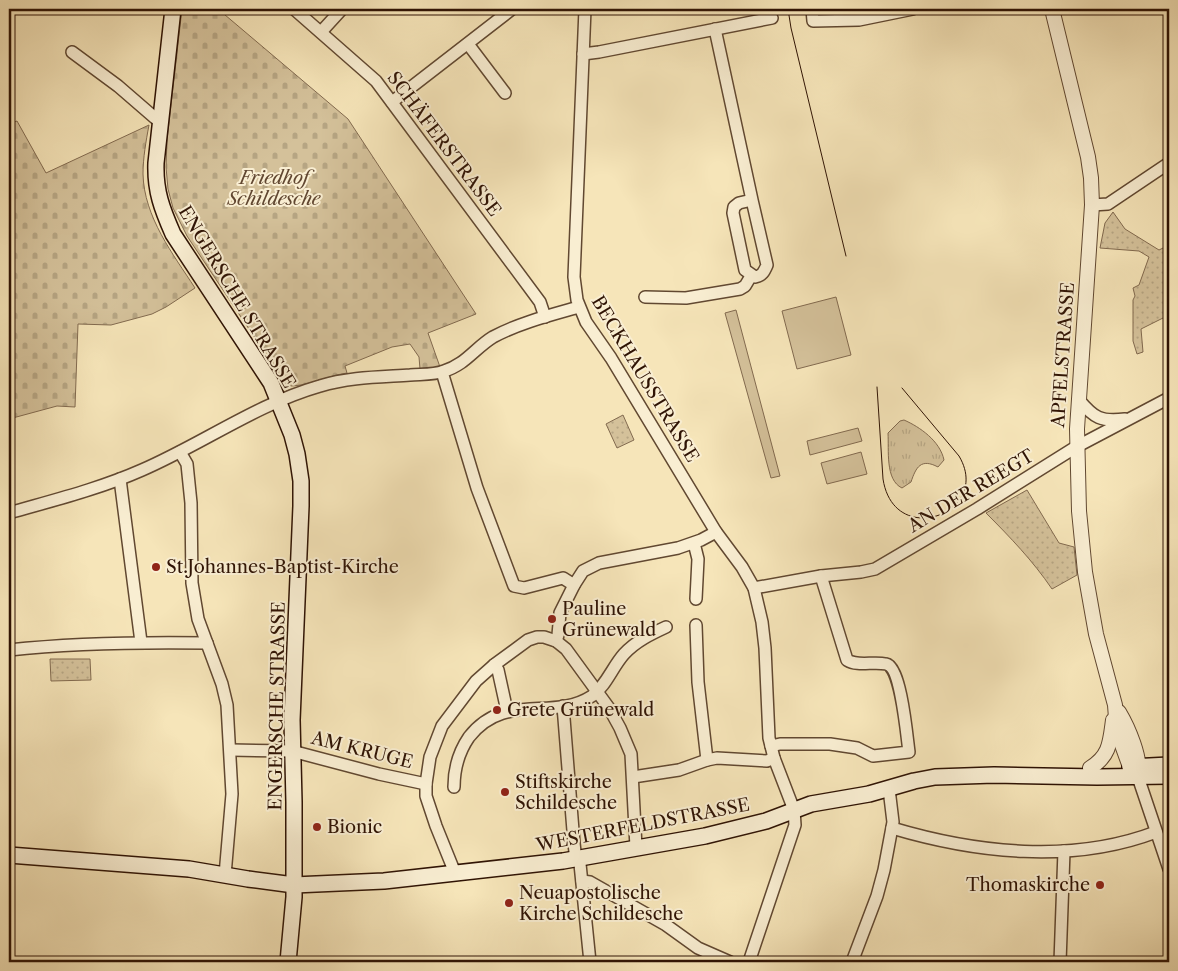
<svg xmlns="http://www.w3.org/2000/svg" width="1178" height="971" font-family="'Libre Caslon Text',serif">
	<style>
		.grass { fill: url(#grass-tufts); stroke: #826a4f }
		.cemetery { fill: url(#cemetery-stones); stroke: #826a4f }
		.park { fill: url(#park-dots); stroke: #826a4f }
		.garden { fill: #d4c19a; stroke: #826a4f }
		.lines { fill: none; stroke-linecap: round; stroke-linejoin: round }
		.minor-casing { stroke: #614831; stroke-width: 14 }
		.tertiary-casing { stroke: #614831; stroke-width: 16 }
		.secondary-casing { stroke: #2f1304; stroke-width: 18 }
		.minor { stroke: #f9eed2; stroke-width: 11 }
		.tertiary { stroke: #f9eed2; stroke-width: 14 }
		.secondary { stroke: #f9eed2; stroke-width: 15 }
		.tram { stroke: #2f1304; stroke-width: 1 }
		.poi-dot { fill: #8f2418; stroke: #f9eed2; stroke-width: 2 }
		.labels { text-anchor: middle; stroke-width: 4; stroke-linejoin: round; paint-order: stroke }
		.street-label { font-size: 18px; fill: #2f1304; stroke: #f9eed2 }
		.park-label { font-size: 18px; font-style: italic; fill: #614731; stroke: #f9eed2 }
		.poi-label { font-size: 18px; fill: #2f1304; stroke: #f9eed2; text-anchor: start }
	</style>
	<defs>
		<pattern id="grass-tufts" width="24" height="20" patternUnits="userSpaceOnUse" patternTransform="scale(1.25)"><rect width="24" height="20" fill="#d4c19a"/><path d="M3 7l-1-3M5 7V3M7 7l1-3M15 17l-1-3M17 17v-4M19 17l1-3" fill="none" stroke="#b6a583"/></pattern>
		<pattern id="cemetery-stones" width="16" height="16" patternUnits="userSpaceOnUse" patternTransform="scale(1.25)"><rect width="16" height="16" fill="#d4c19a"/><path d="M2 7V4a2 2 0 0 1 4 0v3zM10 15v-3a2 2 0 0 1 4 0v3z" fill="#b6a583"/></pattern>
		<pattern id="park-dots" width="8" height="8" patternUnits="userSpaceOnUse" patternTransform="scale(1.25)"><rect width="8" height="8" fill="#d4c19a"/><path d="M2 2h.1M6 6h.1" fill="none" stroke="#b6a583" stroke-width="1.8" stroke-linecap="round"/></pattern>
	</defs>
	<rect width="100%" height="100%" fill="#f6e5b9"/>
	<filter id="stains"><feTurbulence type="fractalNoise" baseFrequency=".004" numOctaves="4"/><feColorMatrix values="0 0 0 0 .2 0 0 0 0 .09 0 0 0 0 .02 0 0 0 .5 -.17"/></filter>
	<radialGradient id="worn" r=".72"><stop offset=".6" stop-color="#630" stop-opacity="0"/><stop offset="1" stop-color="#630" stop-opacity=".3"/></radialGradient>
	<path class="grass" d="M904,420c16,7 36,21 40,40l-6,7c-17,-9 -22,0 -27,15l-9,6c-17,-8 -13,-38 -14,-55l12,-12z"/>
	<g class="cemetery">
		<path d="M182,9h36l130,110 128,195 -48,19 12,34 -20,2 -1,-12 -9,-13 -18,3 -47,19 2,7c-21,3 -40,14 -60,13l-100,-150 -14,-28 -5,-19 -2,-22 1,-27z"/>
		<path d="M17,121l29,52 103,-48c-3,16 -6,33 -6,49 1,43 30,80 52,114l-29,19 -14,7 -41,11 -33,-1 -3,83 -18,-1 -48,13v-295z"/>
	</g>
	<g class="park">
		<polygon points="1113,212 1125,229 1159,250 1169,245 1169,315 1141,329 1143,352 1137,354 1133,341 1133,300 1135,296 1133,288 1139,285 1149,257 1139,251 1100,248 1105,223"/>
		<polygon points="623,415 634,440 617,448 606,424"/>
		<path d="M1027,490l32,53 15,4 3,28 -25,14c-19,-28 -42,-52 -66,-76z"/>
		<polygon points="50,659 90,659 91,680 51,681"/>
	</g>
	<g class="garden">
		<polygon points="836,297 851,355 797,369 782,311"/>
		<polygon points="736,310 780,476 771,478 725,313"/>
		<polygon points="858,428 862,441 810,455 807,441"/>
		<polygon points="861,452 867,474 827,484 821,463"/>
	</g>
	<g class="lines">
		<defs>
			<g id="minor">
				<polyline points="294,9 376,81 540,302 545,317"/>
				<polyline points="585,9 574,277 577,300 586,322 611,358 716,532 742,567 754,588 762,622 765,648 769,738 774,758 794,810 795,825 749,962"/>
				<polyline points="812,9 813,21 859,20 913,9"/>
				<path d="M715,29l37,171 -13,3 -5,4 -1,6 12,57 10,7c7,-1 9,-5 12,-12l-15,-65"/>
				<polyline points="321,32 342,9"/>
				<polyline points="468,44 505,93"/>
				<polyline points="72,52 118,86 155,118 161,118"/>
				<polyline points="583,54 599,52 772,18"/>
				<polyline points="392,102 512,9"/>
				<polyline points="1092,205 1108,204 1169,163"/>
				<polyline points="645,297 686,298 740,289 745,286 751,276"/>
				<polyline points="442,372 477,488 514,586 524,588 563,578 574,585"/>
				<path d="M1079,400c15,18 22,22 46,19"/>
				<polyline points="180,452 187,464 191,503 192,583 198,619 222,684 227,705 232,794 225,875"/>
				<polyline points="120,479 141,642"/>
				<path d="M9,513c45,-13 90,-24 133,-43 60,-26 115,-66 178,-84 29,-9 60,-9 90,-11 11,-1 24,0 34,-4 21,-6 31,-23 49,-34 26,-14 58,-22 86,-30"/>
				<polyline points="694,543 698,559 696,599"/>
				<polyline points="754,588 821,576 861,572 875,569 977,509 1076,447 1169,398"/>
				<polyline points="696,625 698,682 707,760"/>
				<polyline points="556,641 558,635 560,613 574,585 583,571 599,563 678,548 701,540 716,532"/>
				<path d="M9,650c65,-7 132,-8 198,-7"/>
				<polyline points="494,665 498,670 507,711"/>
				<polyline points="563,706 574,843 575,852 580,864 590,962"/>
				<path d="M771,746l9,-2h50l27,4 16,8 36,-4c-2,-14 -8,-86 -23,-88 -13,-3 -28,3 -39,-4l-26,-84"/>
				<polyline points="231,750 292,751 379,774 426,784"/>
				<polyline points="633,777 679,770 707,760 717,758 767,761 774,758"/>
				<polyline points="1138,777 1169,869"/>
				<path d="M454,787c0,-19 4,-34 15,-50 36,-46 83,-15 123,-41 14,-10 21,-30 32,-42 12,-13 27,-20 42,-27"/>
				<path d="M892,828c84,25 180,36 264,4"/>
				<polyline points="455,873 436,826 426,796 426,784 430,757 442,726 476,681 494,665 528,640 537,637 544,637 556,641 566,649 609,708 620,728 631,754 636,847"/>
				<polyline points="582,881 590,882 666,925 698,948 730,962"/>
				<polyline points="852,962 877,896 884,870 893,822 889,789"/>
				<polyline points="1060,962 1064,851"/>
			</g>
			<g id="tertiary">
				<polyline points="1052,9 1088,157 1091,178 1092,205 1077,429 1079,511 1085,572 1096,634 1115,705 1117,731 1130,767 1138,776"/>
				<path d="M1119,712c9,15 23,47 19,64"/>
				<path d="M1090,768c20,-12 20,-26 23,-48"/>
			</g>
			<g id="secondary">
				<path d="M173,9l-17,154c-1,28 6,46 17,71l98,149 21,52 5,19 4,27v25l-9,214 2,82v95l-6,65"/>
				<polyline points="1130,767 1169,765"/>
				<polyline points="9,855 189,869 248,879 294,885 384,881 563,861 705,836 766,821 811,804 869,794 914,781 935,777 994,775 1097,777 1169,776"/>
			</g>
		</defs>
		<use href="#minor" class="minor-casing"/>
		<use href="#tertiary" class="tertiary-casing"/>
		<use href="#secondary" class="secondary-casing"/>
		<use href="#minor" class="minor"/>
		<use href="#tertiary" class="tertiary"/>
		<use href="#secondary" class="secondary"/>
		<g class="tram">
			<polyline points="788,9 791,28 846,256"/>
			<path d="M877,387l6,92c11,71 110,34 76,-23l-57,-68"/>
		</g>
	</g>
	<g class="poi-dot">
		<circle cx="156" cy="567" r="5"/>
		<circle cx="552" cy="619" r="5"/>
		<circle cx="497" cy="710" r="5"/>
		<circle cx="505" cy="792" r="5"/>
		<circle cx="317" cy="827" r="5"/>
		<circle cx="1100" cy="885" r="5"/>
		<circle cx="509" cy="903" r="5"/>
	</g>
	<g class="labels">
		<g class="street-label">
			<text transform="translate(444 144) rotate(53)" y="6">SCHÄFERSTRASSE</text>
			<text transform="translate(237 297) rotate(59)" y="6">ENGERSCHE STRASSE</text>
			<text transform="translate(1063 355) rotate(-86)" y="6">APFELSTRASSE</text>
			<text transform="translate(645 379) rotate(59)" y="6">BECKHAUSSTRASSE</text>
			<text transform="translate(971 491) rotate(-31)" y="6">AN DER REEGT</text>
			<text transform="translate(277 706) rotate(-89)" y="6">ENGERSCHE STRASSE</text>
			<text transform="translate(362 750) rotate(14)" y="6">AM KRUGE</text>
			<text transform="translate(643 825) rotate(-11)" y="6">WESTERFELDSTRASSE</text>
		</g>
		<g class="park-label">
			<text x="274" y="184">Friedhof<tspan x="274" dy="21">Schildesche</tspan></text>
		</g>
		<g class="poi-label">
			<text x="166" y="573">St.Johannes-Baptist-Kirche</text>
			<text x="562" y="615">Pauline<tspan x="562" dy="21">Grünewald</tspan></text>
			<text x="507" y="716">Grete Grünewald</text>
			<text x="515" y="788">Stiftskirche<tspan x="515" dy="21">Schildesche</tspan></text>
			<text x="327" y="833">Bionic</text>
			<text x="1090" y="891" text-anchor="end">Thomaskirche</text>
			<text x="519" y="899">Neuapostolische<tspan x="519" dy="21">Kirche Schildesche</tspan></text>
		</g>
	</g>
	<rect width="1178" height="971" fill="none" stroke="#f6e5b9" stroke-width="30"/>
	<rect x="10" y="10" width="1158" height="951" fill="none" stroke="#2f1304" stroke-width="2.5"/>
	<rect x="15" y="15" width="1148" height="941" fill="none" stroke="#2f1304"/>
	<rect width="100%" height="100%" filter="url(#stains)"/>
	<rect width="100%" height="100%" fill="url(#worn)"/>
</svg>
